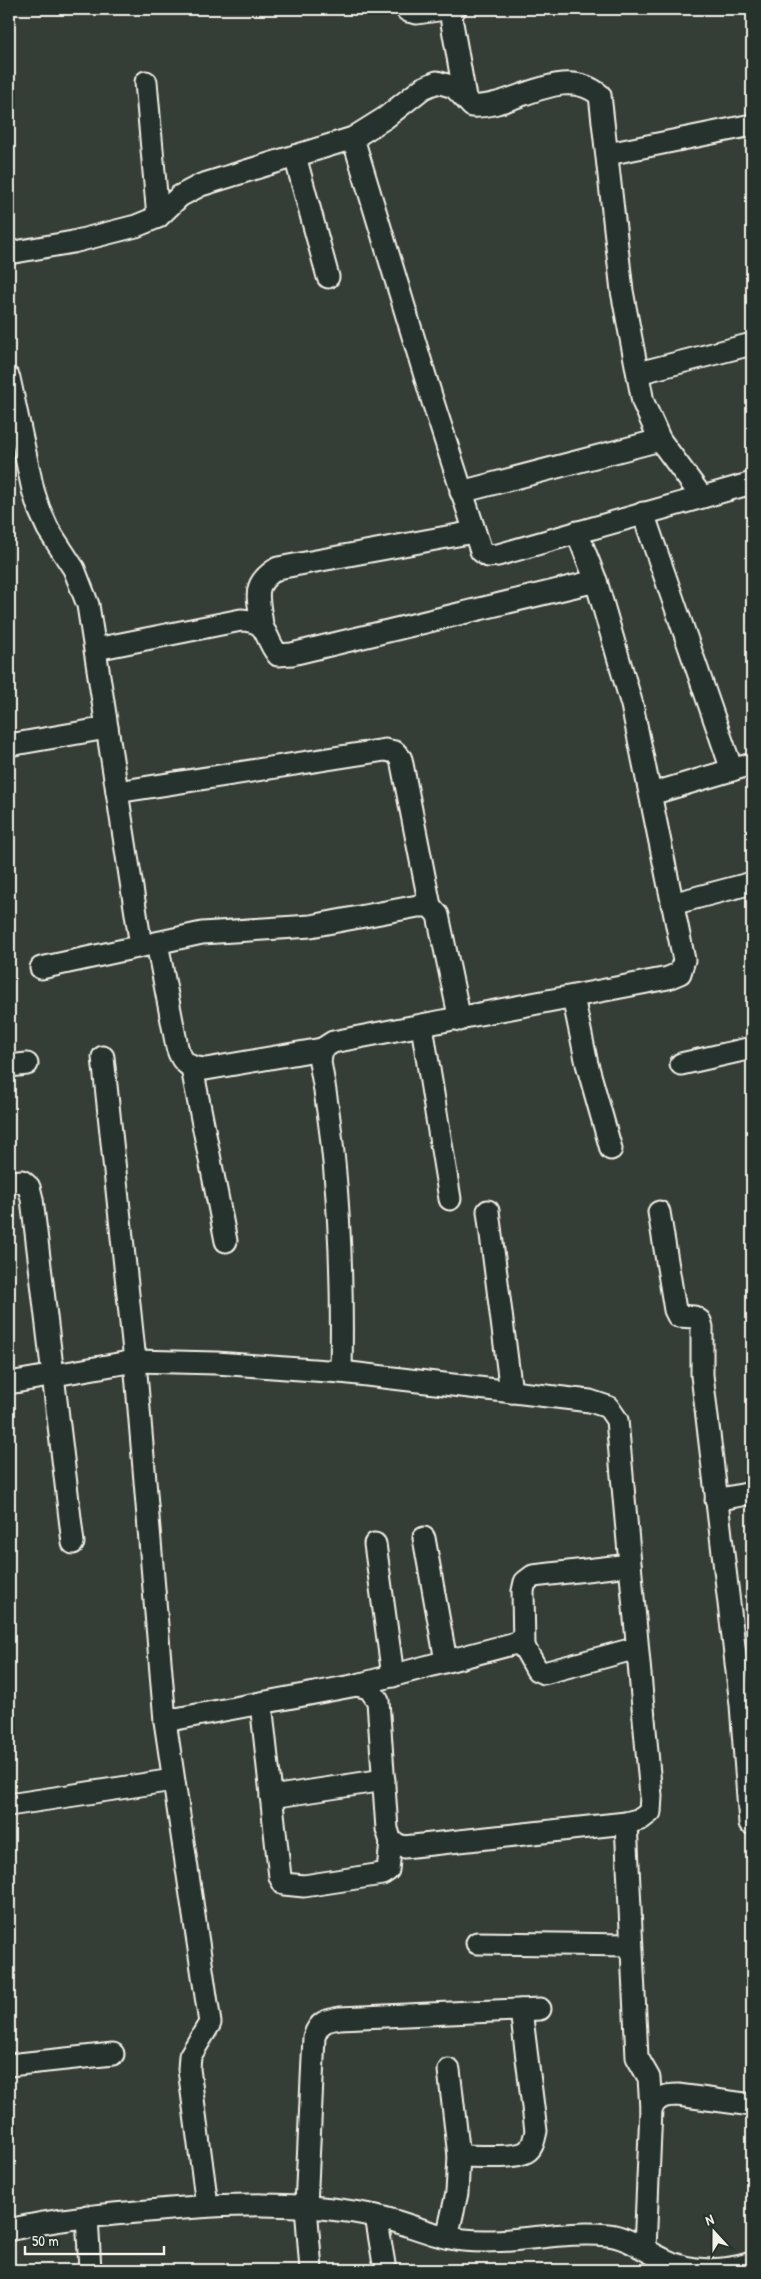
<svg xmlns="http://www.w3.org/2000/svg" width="761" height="2279" font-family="'Patrick Hand',sans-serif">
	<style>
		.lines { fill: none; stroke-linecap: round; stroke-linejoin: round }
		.minor-casing { stroke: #f4f1e8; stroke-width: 25 }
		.minor { stroke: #26332d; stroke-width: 21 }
	</style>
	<rect width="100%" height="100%" fill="#353d37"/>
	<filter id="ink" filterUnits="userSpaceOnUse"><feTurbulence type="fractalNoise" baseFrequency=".02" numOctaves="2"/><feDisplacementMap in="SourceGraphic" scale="10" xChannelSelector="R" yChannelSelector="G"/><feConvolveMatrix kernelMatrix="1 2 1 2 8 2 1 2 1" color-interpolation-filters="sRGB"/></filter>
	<g filter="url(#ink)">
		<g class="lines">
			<defs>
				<g id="minor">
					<polyline points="406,9 408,11 417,13 445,9"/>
					<polyline points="455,9 451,13 452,23 465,97"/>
					<polyline points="146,82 158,217"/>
					<polyline points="353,138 432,399 481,551 488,556 498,555 752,483"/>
					<polyline points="608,154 752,125"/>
					<polyline points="295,156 328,277"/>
					<path d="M9,253l64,-11 63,-16 22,-9 22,-21 21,-11 152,-47 32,-20 38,-30 14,-6 17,5 18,19c41,3 90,-43 128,-11l22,196 21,111 17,38 42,57"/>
					<polyline points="638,373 752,344"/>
					<polyline points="9,378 33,490 39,509 48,529 74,569 88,605 141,946"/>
					<polyline points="461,492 660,440"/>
					<polyline points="643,513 732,770"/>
					<path d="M262,625c-3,-28 -12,-40 16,-57l196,-36"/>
					<path d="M96,649l145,-29c29,1 22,17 37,35l14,-1 304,-73"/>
					<polyline points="9,745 107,728"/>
					<polyline points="117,792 385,750 395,752 401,759 430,906"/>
					<polyline points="651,794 752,764"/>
					<polyline points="672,904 752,883"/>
					<path d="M157,943l20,104c5,17 12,21 29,22l116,-20"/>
					<polyline points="41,968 202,933 311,926 418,906 430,906 438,915 460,1020"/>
					<polyline points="573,997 587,1064 611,1149"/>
					<polyline points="422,1026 450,1199"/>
					<polyline points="103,1057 135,1361 165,1721 210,2023 190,2056 189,2069 207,2205"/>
					<polyline points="681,1064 752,1048"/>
					<polyline points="9,1066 27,1064"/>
					<polyline points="192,1068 226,1241"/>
					<polyline points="9,1182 22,1181 29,1187 32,1199 73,1543"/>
					<polyline points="488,1211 511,1392"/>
					<polyline points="659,1212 675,1310 678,1316 694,1317 700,1321 702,1327 702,1375 741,1705 750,1823"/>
					<path d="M341,1372c2,-103 -2,-209 -21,-310l2,-13 11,-7 335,-64 12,-5 4,-13 -52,-255 -36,-124 -19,-49"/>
					<polyline points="9,1383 135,1361 216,1363 341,1372 590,1401 608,1407 617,1420 651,1796 650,1812 641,1819 626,1823 404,1847 391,1842 387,1829 378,1701 369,1688 357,1685 165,1721"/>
					<polyline points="716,1500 752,1493"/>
					<polyline points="424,1538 446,1661"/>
					<polyline points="375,1544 393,1676"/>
					<polyline points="524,1647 523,1591 525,1582 533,1576 630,1565"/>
					<polyline points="357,1685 516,1643 524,1647 537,1670 544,1673 637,1648"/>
					<polyline points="261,1703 280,1877 284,1884 304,1886 382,1874 388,1870 391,1842"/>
					<polyline points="271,1797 384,1780"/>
					<polyline points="9,1805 173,1780"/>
					<polyline points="626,1823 637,2057 649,2078 651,2109"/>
					<polyline points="477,1943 631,1945"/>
					<polyline points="9,2065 113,2054"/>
					<path d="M459,2156c16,0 55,3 67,-4 7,-4 8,-13 10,-21l-15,-121"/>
					<polyline points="87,2216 90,2270"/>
					<polyline points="376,2216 385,2270"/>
					<path d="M9,2230c46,-11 92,-15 139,-19 76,-7 152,-11 228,5 29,6 57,21 88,24 48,5 96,-10 144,-5 20,2 37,16 55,24 27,14 61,13 89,4"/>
					<polyline points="447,2237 457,2193 459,2156 449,2070"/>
					<path d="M645,2249l6,-140c6,-12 14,-14 27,-14l74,10"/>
					<path d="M311,2270l-5,-64 8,-169c5,-15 12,-17 26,-19l200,-9"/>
				</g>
			</defs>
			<use href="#minor" class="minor-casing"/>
			<use href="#minor" class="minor"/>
		</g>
	</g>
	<rect width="761" height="2279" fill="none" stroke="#26332d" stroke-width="30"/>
	<rect x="15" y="15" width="731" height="2249" fill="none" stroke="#f4f1e8" stroke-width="2" filter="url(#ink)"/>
	<g transform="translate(714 2232) rotate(339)" stroke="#26332d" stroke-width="4" paint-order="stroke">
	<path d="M0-4L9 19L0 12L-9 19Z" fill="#f4f1e8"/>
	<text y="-8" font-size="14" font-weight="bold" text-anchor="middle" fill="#f4f1e8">N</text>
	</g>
	<path d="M25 2246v8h139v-8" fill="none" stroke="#f4f1e8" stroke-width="2.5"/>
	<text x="32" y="2246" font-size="15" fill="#f4f1e8" stroke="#26332d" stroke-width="4" paint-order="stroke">50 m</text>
</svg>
